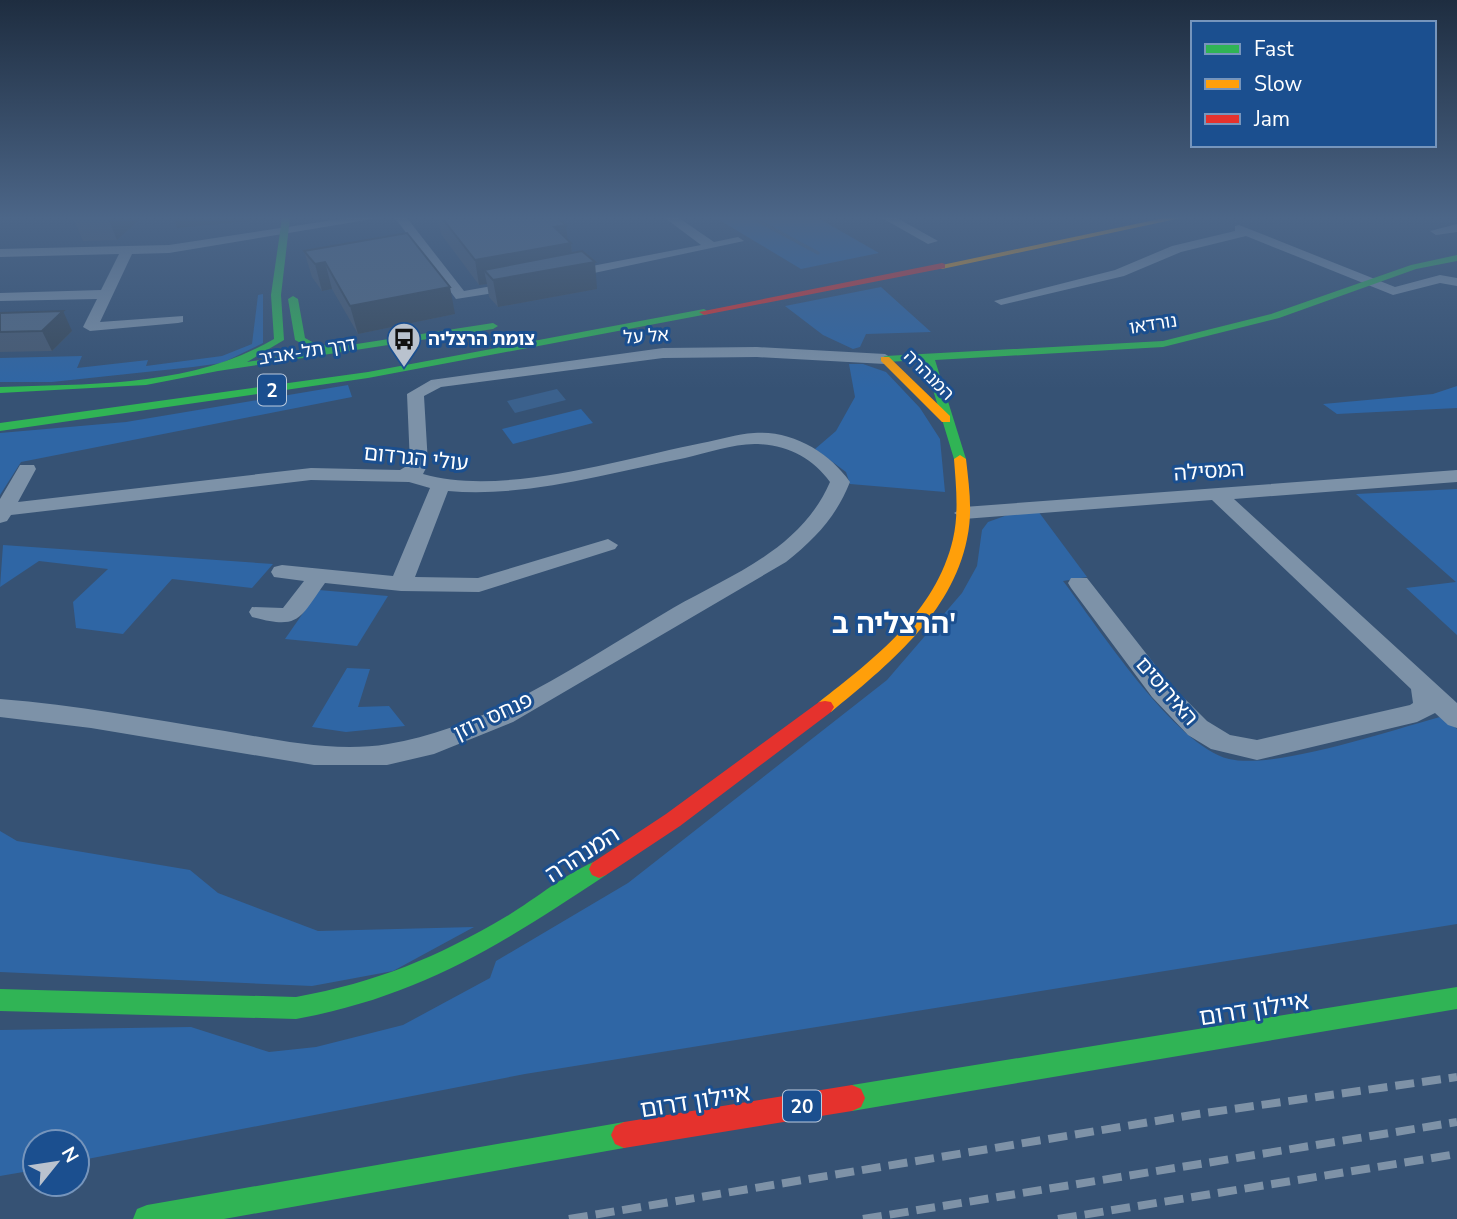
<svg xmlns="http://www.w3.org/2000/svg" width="1457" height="1219" font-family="'Nunito Sans','Noto Sans Hebrew',sans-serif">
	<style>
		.green { fill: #2f66a5 }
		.water { fill: #3b618d }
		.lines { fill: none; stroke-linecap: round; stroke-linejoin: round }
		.stream { stroke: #3b618d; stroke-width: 3.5 }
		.street { fill: #7d92a8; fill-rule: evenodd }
		.fast { fill: #30b455; fill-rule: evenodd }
		.slow { fill: #ff9f0a; fill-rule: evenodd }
		.jam { fill: #e5322d; fill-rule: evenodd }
		.rail { stroke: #7e92a7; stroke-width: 8; stroke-dasharray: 19 8; stroke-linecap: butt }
		.wall { fill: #475a72 }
		.shaded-wall { fill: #394a5c }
		.building { fill: #526984; stroke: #394a5c; stroke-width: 2 }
		.labels { text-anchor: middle; stroke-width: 6; stroke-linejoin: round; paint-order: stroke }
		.far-street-label { font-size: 18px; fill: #fff; stroke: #1b4f8f }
		.far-poi-label { font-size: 18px; font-weight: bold; fill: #fff; stroke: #1b4f8f; text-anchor: start }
		.shield { fill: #1b4f8f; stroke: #bbcadd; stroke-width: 2 }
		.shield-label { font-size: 19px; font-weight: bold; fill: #fff }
		.street-label { font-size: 21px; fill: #fff; stroke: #1b4f8f }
		.near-street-label { font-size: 24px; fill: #fff; stroke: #1b4f8f }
		.district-label { font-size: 28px; font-weight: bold; fill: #fff; stroke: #1b4f8f }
	</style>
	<rect width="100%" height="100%" fill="#365274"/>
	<g class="green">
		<polygon points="716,218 818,218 879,253 801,269"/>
		<polygon points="881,287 931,332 866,334 860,347 853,349 823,335 785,306"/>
		<polygon points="263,294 263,343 222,363 193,367 52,382 0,382 0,358 82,356 77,368 148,360 146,366 222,356 252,344 258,295"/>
		<polygon points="849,364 863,364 886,372 920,408 940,439 945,492 850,484 846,472 815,449 836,431 855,397"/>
		<polygon points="348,385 352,397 21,462 0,495 0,433 126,422"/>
		<polygon points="1457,386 1457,408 1337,414 1323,404 1433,394"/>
		<polygon points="581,409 593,423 513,444 502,429"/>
		<polygon points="1457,489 1457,635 1406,588 1456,582 1356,494"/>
		<path d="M1038,511l49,66 -24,4c36,47 111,164 166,178 47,11 165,-30 215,-43l13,13v195l-932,150 -448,87v-19h-42v28l-35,6v-146l191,-3 78,25 47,-5 87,-22 87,-47 6,-17 132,-78 259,-203 75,-87 15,-27 5,-36 6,-8 25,-9z"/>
		<polygon points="3,545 273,564 252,588 172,579 123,634 76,628 73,602 108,569 39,561 0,587"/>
		<polygon points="319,590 388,596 357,646 285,639"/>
		<polygon points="347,668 370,669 358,707 389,706 405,726 346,732 312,727"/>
		<polygon points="0,831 17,841 190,870 218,893 318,931 474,927 393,971 312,986 0,972"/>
	</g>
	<polygon class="water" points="557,389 566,400 515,413 507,401"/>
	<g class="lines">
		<polyline class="stream" points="753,218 818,253"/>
		<g class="street">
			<polygon points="347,218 378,218 169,253 132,254 100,322 183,316 183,322 178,323 90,331 83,327 97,299 0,301 0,293 101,290 119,254 0,257 0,249 169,245"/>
			<polygon points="395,218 407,218 464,291 519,281 526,285 519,289 456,299"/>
			<polygon points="665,218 679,218 714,242 738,237 744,241 566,279 559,275 566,271 701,245"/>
			<polygon points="882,218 897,218 938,241 928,244"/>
			<polygon points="1457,224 1457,232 1436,235 1430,231"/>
			<polygon points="1239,225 1395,287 1440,275 1457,278 1457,286 1440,283 1393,295 1246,236 1181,252 1124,276 1001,305 994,301 1115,270 1172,246 1235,231 1235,226"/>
			<path d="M757,347l128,7 8,5 -8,5 -128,-7 -94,1 -222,29 -17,9 4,68 -5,10c79,23 198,-15 279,-31 17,-3 35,-9 52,-10 38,-3 75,19 96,49 -14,35 -35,57 -64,80l-273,160 -79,32 -47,11h-73l-223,-37 -91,-11v-18c76,6 150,20 225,32 53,9 110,22 163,13 104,-17 196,-84 285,-136 60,-34 128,-59 157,-126 -17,-24 -43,-37 -72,-38 -23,-1 -51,9 -73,14 -77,15 -158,40 -237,33l-33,86 63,1 130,-39 10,6 -3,4 -136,43 -78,-1 -76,-8c-26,36 -25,47 -73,34l-3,-5 3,-5 31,1 21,-27 -30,-4 -3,-5 3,-5 8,-2 111,11 37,-88 -21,-6 -98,-2 -300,35 -4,6 -7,2v-24l20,-34h14l2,4 -18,33 293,-34 89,2 10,-6 -3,-70 24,-14 232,-32z"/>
			<polygon points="1457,470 1457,482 1234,499 1457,703 1457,728 1448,725 1435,713 1417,722 1257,760 1211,749 1188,735 1152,697 1071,588 1068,583 1071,578 1087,578 1170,684 1207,721 1230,735 1257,740 1410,705 1413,703 1411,689 1212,500 964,519 954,513 964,507"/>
		</g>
		<g class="fast">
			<path d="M282,218h8l-9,77 3,45 -37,22 69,-11 -21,-11 -7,-41 5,-3 5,3 7,39 11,6 21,3 156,-24 5,3 -5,3 -275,42 -72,14 -146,8v-6c92,-3 192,0 274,-48l-3,-44z"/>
			<polygon points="1457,255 1457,261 1416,269 1279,318 1163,347 935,360 966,459 960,463 954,459 924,360 885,362 880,359 885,356 1163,341 1271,314 1411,265"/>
			<polygon points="704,309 709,312 708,314 368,378 0,431 0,423 368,372"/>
			<path d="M599,860l7,3 3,6 -3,6c-104,69 -185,121 -310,144l-296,-8v-22l296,8c81,-15 140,-39 211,-81 27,-16 63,-46 92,-56z"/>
			<polygon points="1457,987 1457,1009 852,1111 843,1107 839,1098 843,1089 852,1085"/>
			<polygon points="624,1122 633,1126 637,1135 633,1144 624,1148 224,1219 133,1219 137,1209 147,1205"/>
		</g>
		<g class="slow">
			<polygon points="1164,218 1181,218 942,269 937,266"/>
			<polygon points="881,357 889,357 950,416 950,422 942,422 881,361"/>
			<path d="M960,455l6,4c3,27 7,53 1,80 -15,75 -80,127 -136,173h-12l-3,-5 3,-5c55,-43 117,-90 134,-163 6,-26 3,-53 1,-80z"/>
		</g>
		<g class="jam">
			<polygon points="942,263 945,264 945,268 704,315 699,312"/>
			<polygon points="825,701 831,702 834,707 831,712 680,826 606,875 599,878 592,875 589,869 592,863 666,814 819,702"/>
			<polygon points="852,1085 861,1089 865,1098 861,1107 852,1111 624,1148 615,1144 611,1135 615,1126 624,1122"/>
		</g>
		<g class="rail">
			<polyline points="569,1219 1198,1114 1457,1077"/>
			<polyline points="863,1219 1457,1122"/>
			<polyline points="1058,1219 1457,1154"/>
		</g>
	</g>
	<g class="wall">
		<polygon points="73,218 141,218 117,240 83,241"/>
		<polygon points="438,218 557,218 566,225 567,239 571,243 572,252 597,289 498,307 489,297 487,284 479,285 441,234"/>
		<polygon points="304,251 455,314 358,334 332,289 322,291 312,277"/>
		<polygon points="0,313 72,331 52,351 0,352"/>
	</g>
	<g class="shaded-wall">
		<polygon points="108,218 141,218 117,240"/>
		<polygon points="174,218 263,218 262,220 177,228"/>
		<polygon points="566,225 568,243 571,243 573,266 595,262 597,289 498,307 493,280 484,270 487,284 479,285 475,260 554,227"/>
		<polygon points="325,262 332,289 322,291 315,264"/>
		<polygon points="450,287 455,314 358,334 350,306"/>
		<polygon points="63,311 72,331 52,351 42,331"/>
	</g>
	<g class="building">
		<polygon points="442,218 557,218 566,225 554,227 571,243 475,260"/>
		<polygon points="407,233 450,287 350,306 325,262 315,264 304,251"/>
		<polygon points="582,251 595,262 493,280 484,270"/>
		<polygon points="63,311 42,331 0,332 0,313"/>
	</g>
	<linearGradient id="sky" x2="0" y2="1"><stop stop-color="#1e2d40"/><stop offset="0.56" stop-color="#4c6688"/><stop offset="1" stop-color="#4c6688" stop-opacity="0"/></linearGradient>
	<rect width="1457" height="389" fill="url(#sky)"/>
	<defs>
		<symbol id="bus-pin" viewBox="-11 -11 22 30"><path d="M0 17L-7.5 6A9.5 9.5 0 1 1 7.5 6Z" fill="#b9c2ce" stroke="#1b4f8f"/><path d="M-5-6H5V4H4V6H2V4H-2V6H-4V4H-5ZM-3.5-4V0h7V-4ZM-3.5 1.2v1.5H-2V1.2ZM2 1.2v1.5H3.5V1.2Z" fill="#111"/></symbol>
	</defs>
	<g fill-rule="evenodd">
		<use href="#bus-pin" x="385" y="320" width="38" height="52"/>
	</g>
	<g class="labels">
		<g class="far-street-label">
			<text transform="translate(1153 324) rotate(-9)" y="6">נורדאו</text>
			<text transform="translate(646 336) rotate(-4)" y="6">אל על</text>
			<text transform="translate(307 351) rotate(-9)" y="6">דרך תל-אביב</text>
			<text transform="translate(929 375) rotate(45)" y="6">המנהרה</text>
		</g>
		<g class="far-poi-label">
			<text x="428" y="345">צומת הרצליה</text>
		</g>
		<g class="shield">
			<rect x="258" y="374.5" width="28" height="31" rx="5"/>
			<rect x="783" y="1090.5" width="38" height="31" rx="5"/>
		</g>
		<g class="shield-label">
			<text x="272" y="397">2</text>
			<text x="802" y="1113">20</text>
		</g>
		<g class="street-label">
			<text transform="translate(416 458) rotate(6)" y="7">עולי הגרדום</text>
			<text transform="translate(1209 471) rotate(-4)" y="7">המסילה</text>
			<text transform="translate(1167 691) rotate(49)" y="7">האירוסים</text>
			<text transform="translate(493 716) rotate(-25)" y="7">פנחס רוזן</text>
		</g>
		<g class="near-street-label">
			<text transform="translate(582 854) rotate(-33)" y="8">המנהרה</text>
			<text transform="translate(1254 1009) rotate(-9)" y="8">איילון דרום</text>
			<text transform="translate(695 1101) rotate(-9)" y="8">איילון דרום</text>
		</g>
		<g class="district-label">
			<text x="894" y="633">הרצליה ב'</text>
		</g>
	</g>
	<rect x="1191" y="21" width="245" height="126" fill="#1b4f8f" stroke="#7695bc" stroke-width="2"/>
	<rect x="1205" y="44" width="35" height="10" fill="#30b455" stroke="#7695bc" stroke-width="2"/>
	<text x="1254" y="56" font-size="21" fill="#ffffff">Fast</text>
	<rect x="1205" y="79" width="35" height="10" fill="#ff9f0a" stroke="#7695bc" stroke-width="2"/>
	<text x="1254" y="91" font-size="21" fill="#ffffff">Slow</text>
	<rect x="1205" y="114" width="35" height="10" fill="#e5322d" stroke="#7695bc" stroke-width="2"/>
	<text x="1254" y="126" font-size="21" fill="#ffffff">Jam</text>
	<g transform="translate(56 1163) rotate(60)"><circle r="33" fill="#1b4f8f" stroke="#7695bc" stroke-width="2"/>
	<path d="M0-5L12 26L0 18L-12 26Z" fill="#b9c2ce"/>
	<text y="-10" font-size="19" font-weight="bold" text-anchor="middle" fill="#ffffff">N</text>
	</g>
</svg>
